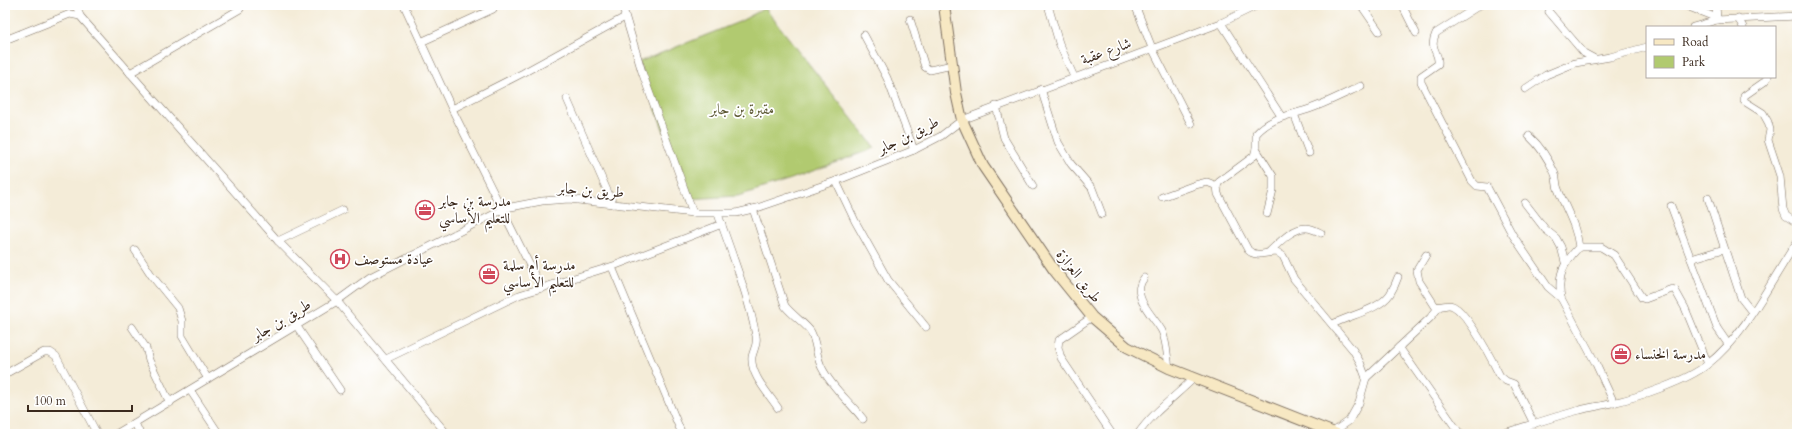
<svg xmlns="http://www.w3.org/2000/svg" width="1802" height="439" font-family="Cardo,Amiri,serif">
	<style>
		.green { fill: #b1ca6f; stroke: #767a46 }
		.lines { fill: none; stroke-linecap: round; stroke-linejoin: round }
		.street-casing { stroke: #7c6e5f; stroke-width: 8 }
		.secondary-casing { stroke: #7c6e5f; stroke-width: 12 }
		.street { stroke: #fff; stroke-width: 7 }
		.secondary { stroke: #f7e8c3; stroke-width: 10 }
		.labels { text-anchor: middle; stroke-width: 3.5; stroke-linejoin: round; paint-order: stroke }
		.street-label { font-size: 15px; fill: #3b2a1e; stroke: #fff }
		.park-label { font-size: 15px; fill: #5e5a36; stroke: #fff }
		.poi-label { font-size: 15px; fill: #3b2a1e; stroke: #fff; text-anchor: start }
	</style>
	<rect width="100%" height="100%" fill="#fff"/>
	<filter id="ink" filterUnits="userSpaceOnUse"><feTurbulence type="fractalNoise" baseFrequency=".025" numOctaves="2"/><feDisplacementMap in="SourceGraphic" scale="8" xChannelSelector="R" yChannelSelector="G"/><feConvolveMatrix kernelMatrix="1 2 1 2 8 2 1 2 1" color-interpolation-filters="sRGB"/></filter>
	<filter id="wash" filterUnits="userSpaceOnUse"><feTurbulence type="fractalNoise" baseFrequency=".012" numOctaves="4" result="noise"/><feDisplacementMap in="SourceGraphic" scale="16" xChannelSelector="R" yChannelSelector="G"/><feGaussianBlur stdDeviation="0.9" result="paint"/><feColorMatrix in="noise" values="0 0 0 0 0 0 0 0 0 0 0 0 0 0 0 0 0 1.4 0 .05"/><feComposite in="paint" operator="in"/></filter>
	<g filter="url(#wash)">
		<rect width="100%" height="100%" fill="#f4ecd8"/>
		<polygon class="green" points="765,8 875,148 791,179 738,196 688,199 639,62 739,22"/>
	</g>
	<g filter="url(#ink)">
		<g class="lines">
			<defs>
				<g id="street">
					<polyline points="76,5 80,16"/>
					<polyline points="404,5 452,109 541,288"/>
					<polyline points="622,5 642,72 693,213"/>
					<polyline points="1048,5 1059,43 1074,77"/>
					<polyline points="1135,5 1152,48 1191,124"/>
					<polyline points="1361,5 1379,31"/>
					<polyline points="1402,5 1416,33"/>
					<path d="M1480,5l-44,28c-8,17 4,19 2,31l-17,12v6l51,99 5,5 10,1 25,47 36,53 13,11"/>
					<polyline points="1684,5 1717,18"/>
					<polyline points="1716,5 1717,20"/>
					<polyline points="1549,12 1584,53 1595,59"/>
					<polyline points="1738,18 1743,27"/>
					<polyline points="910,19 925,67 930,70 952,65"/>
					<polyline points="1221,23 1281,116"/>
					<polyline points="1693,27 1717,20 1797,16"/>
					<polyline points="864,35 887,78 914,150"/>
					<polyline points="5,40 70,14 80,16 278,241 337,301 447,434"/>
					<polyline points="421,42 493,9"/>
					<polyline points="130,73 240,9 242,5"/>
					<polyline points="1768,77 1764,82 1744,96 1744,101 1763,113 1768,122 1770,130 1768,140 1780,176 1783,209 1786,216 1797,223"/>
					<polyline points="1041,89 1058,142 1071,164 1092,188 1102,214"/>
					<polyline points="1525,89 1546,75 1575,63 1610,57 1647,47"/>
					<polyline points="567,99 613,204"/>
					<polyline points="996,106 1004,138 1033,186"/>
					<polyline points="452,109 523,73 625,17"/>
					<polyline points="1294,114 1309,153"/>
					<path d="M1529,136c11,10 20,24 26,38 2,5 1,11 3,15 8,21 18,35 21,58 -16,17 -22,28 -18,51l35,66 18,39"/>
					<polyline points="1256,149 1273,176 1273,190 1267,214"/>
					<polyline points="836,181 855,221 888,280 926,327"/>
					<polyline points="1162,197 1195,185 1207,182 1217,186"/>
					<polyline points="1708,198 1741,298 1752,312"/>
					<polyline points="1525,203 1545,229 1556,238 1561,247 1565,262"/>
					<polyline points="1671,206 1717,328 1728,344"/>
					<path d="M753,209l32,97c7,9 22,19 26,26 6,12 5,25 11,36 10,20 28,34 41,51"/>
					<path d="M718,214c13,38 31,83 38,122 2,9 -3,14 -4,21 -2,18 17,37 26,51"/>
					<polyline points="278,241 343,210"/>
					<polyline points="1579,247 1601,247 1614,255 1642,298 1645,299 1672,289 1675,290 1685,308 1708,364"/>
					<polyline points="135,250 152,276 178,308 182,321 182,336 208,379"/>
					<path d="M1269,252c10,-9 23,-24 37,-24 5,0 11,3 15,5"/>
					<path d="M1426,255l-9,15 2,11 16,25c7,2 12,-3 18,0 16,8 39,54 47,70l6,5 8,3 20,40"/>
					<polyline points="1691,259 1724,249"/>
					<polyline points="612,267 682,434"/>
					<path d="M1144,278c-15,18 10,38 18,53 5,12 5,25 7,37"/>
					<polyline points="1092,317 1059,340 1058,347 1061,358 1112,434"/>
					<path d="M1333,324c17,-9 46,-14 57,-30 3,-5 6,-11 8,-17"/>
					<polyline points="296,325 340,390"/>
					<polyline points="132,327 146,348 149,360 170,403"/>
					<polyline points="1399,347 1460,434"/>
					<polyline points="386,359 519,295 616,265 722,224"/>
					<polyline points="5,374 44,352 50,352 56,356 97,434"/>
					<polyline points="1366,378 1430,318 1439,307"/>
					<polyline points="190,390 219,434"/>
					<polyline points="135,423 140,434"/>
					<path d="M1333,432l16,-11 10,-18 7,-25 -6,-16 -7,-12 -59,-71 -11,-23 -6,-4c-11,0 -21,6 -29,-2l-30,-56 -1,-8 2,-4 35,-26 2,-7v-15c16,-18 35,-18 56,-26 16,-6 32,-14 49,-22"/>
					<polyline points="116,434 337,301 370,277 502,210 511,207 542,201 569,199 693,213 736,213 757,208 836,181 914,150 941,136 962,120 1221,23 1258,5"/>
					<path d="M1138,434c15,-22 37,-37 56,-56"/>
					<path d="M1501,434c26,-8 52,-17 79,-24 10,-3 22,-4 32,-7 27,-6 75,-22 96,-39 38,-30 62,-82 89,-122"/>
				</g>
				<polyline id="secondary" points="944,5 956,93 962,120 983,166 1054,270 1092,317 1127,347 1169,368 1337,434"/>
			</defs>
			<use href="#street" class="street-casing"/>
			<use href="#secondary" class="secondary-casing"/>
			<use href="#street" class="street"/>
			<use href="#secondary" class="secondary"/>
		</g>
	</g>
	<defs>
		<symbol id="office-ring" viewBox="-11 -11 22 22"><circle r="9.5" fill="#fff" stroke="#d1495b" stroke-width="1.5"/><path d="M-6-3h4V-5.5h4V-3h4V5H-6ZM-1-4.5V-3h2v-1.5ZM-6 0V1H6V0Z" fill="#d1495b"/></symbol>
		<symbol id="hospital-ring" viewBox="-11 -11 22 22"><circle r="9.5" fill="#fff" stroke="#d1495b" stroke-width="1.5"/><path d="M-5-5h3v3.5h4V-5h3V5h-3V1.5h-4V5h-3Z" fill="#d1495b"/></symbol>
	</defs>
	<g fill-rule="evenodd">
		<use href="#office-ring" x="414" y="199" width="22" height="22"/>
		<use href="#hospital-ring" x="329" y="248" width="22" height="22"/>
		<use href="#office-ring" x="478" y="263" width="22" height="22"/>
		<use href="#office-ring" x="1610" y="343" width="22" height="22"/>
	</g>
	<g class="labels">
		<g class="street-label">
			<text transform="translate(1106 51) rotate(-20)" y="5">شارع عقبة</text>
			<text transform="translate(908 135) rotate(-26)" y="5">طريق بن جابر</text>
			<text transform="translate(591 190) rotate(4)" y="5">طريق بن جابر</text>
			<text transform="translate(1079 276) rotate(52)" y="5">طريق العزازة</text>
			<text transform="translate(281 320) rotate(-31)" y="5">طريق بن جابر</text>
		</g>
		<g class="park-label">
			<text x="742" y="114">مقبرة بن جابر</text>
		</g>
		<g class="poi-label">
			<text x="439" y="206">مدرسة بن جابر<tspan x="439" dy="17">للتعليم الأساسي</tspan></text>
			<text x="354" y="264">عيادة مستوصف</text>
			<text x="503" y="270">مدرسة أم سلمة<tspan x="503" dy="17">للتعليم الأساسي</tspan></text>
			<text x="1635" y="359">مدرسة الخنساء</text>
		</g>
	</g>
	<rect width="1802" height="439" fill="none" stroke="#fff" stroke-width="20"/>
	<rect x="1646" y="26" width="130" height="52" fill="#ffffff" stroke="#b1aaa5"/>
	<rect x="1654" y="39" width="20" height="6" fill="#f7e8c3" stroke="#b1aaa5"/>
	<text x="1682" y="46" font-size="12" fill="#3b2a1e">Road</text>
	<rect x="1654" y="56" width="20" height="12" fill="#b1ca6f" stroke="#b1aaa5"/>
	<text x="1682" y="66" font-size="12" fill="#3b2a1e">Park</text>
	<path d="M28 405v6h104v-6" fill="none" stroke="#3b2a1e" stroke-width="2"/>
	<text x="34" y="405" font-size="12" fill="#3b2a1e" stroke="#ffffff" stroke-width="3" paint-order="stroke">100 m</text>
</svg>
